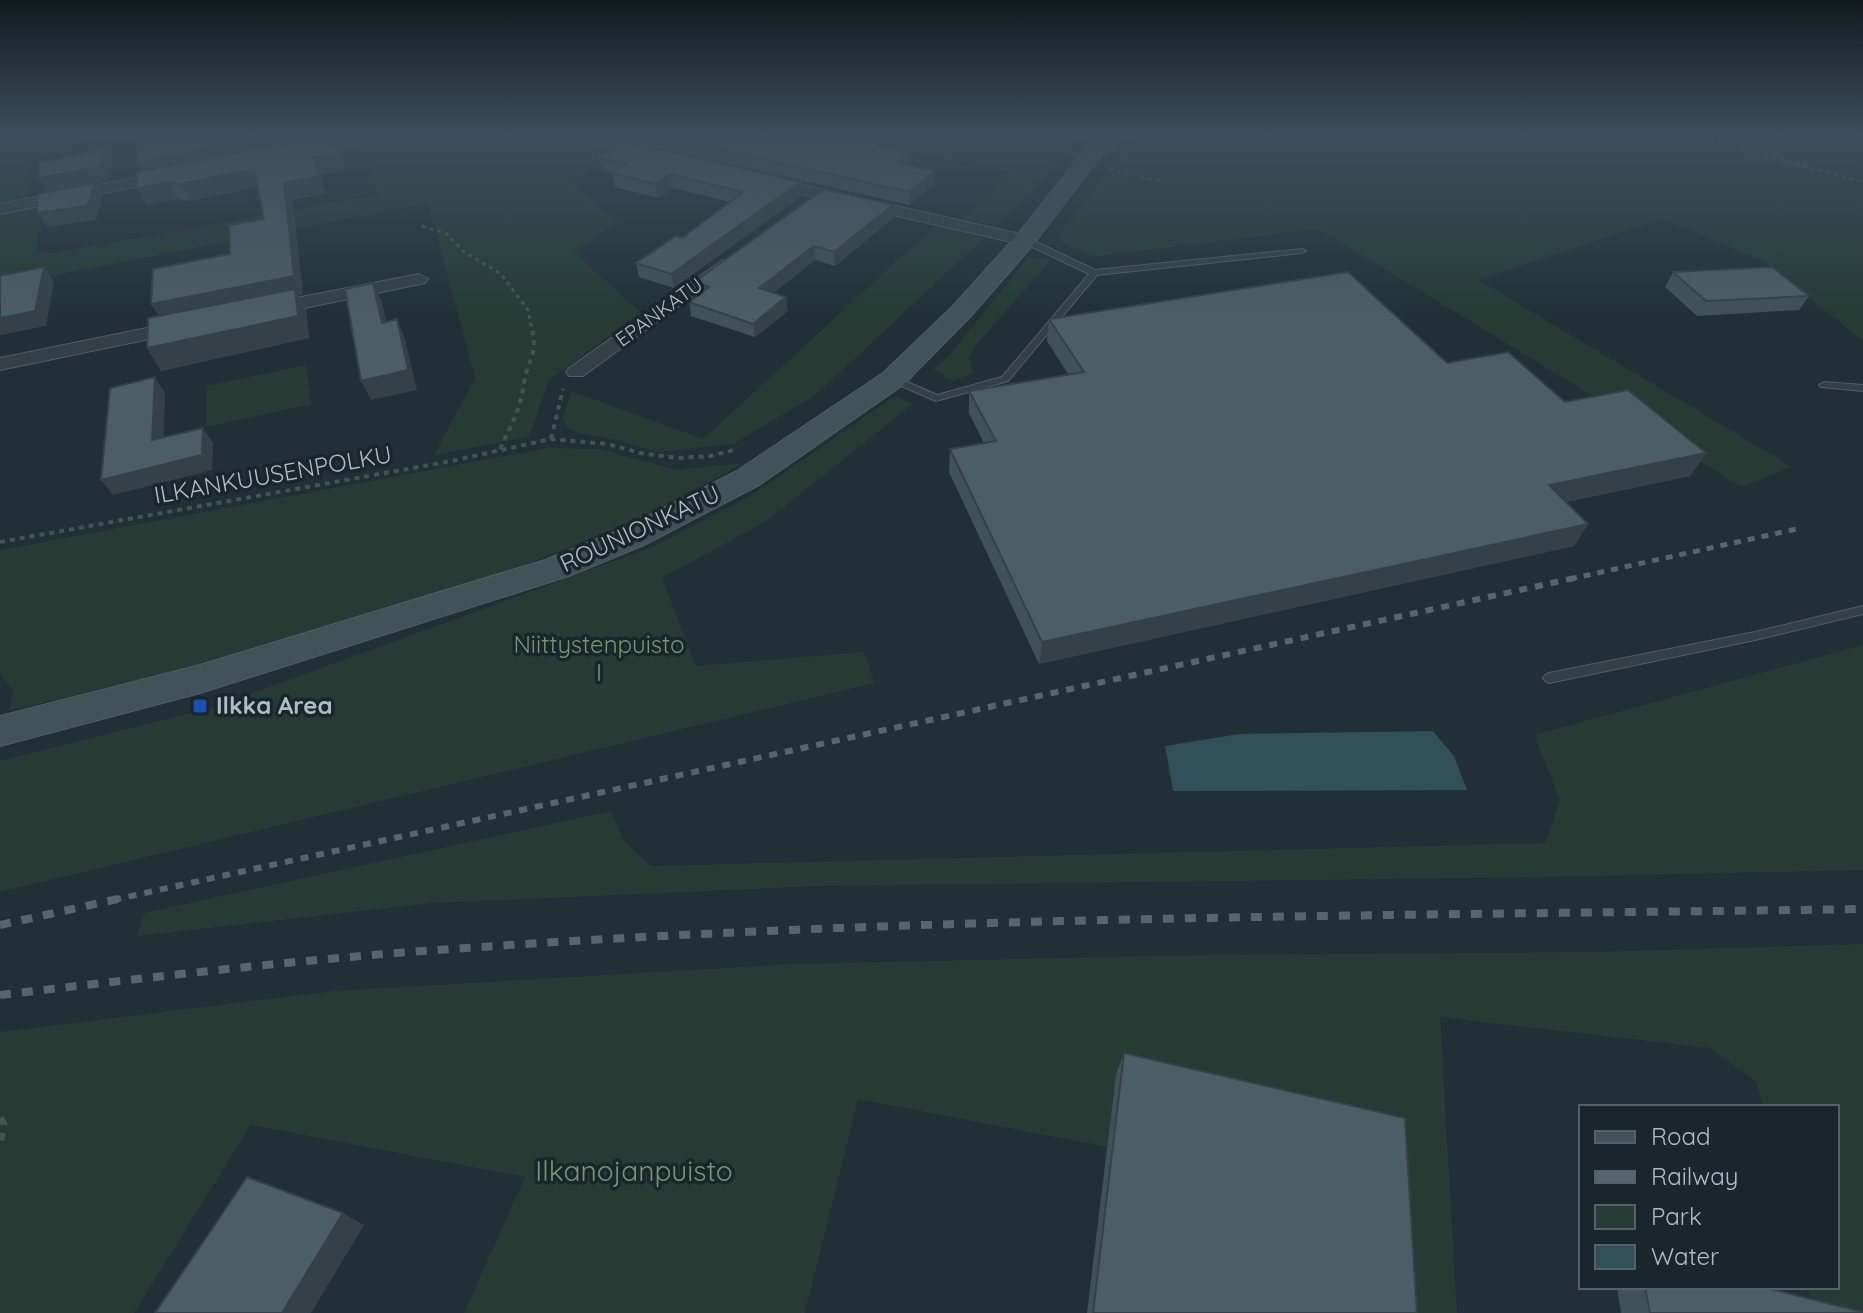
<svg xmlns="http://www.w3.org/2000/svg" width="1863" height="1313" font-family="Quicksand,sans-serif">
	<style>
		.green { fill: #253b34 }
		.water { fill: #32505a }
		.lines { fill: none; stroke-linecap: round; stroke-linejoin: round }
		.service-casing { stroke: #515f64; stroke-width: 2 }
		.minor-casing { stroke: #515f64; stroke-width: 2 }
		.secondary-casing { stroke: #515f64; stroke-width: 2 }
		.path-far2 { stroke: #415651; stroke-width: 3; stroke-dasharray: 4 4; stroke-linecap: butt }
		.path-far1 { stroke: #415651; stroke-width: 4; stroke-dasharray: 5 5; stroke-linecap: butt }
		.path { stroke: #415651; stroke-width: 7; stroke-dasharray: 8 8; stroke-linecap: butt }
		.service { fill: #334146; fill-rule: evenodd }
		.minor { fill: #334146; fill-rule: evenodd }
		.secondary { fill: #415259; fill-rule: evenodd }
		.rail-far2 { stroke: #55676d; stroke-width: 5; stroke-dasharray: 7 7; stroke-linecap: butt }
		.rail-far1 { stroke: #55676d; stroke-width: 6; stroke-dasharray: 8 8; stroke-linecap: butt }
		.rail { stroke: #55676d; stroke-width: 8; stroke-dasharray: 11 11; stroke-linecap: butt }
		.wall { fill: #405157 }
		.shaded-wall { fill: #344247 }
		.building { fill: #4b5e65; stroke: #344247; stroke-width: 2 }
		.transit-dot { fill: #1a4fb4; stroke: #19262b; stroke-width: 3 }
		.labels { text-anchor: middle; stroke-width: 7; stroke-linejoin: round; paint-order: stroke }
		.far-street-label { font-size: 20px; fill: #adbdc3; stroke: #19262b }
		.street-label { font-size: 24px; fill: #adbdc3; stroke: #19262b }
		.park-label { font-size: 24px; fill: #71986e; stroke: #19262b }
		.poi-label { font-size: 24px; font-weight: bold; fill: #adbdc3; stroke: #19262b; text-anchor: start }
		.near-park-label { font-size: 28px; fill: #71986e; stroke: #19262b }
	</style>
	<rect width="100%" height="100%" fill="#203036"/>
	<g class="green">
		<polygon points="0,135 98,135 31,163 29,198 0,203"/>
		<polygon points="418,135 537,135 618,154 570,183 618,223 574,252 641,313 549,380 529,437 434,455 475,378 428,203 0,286 0,213 41,206 37,252 51,253 378,195 363,145"/>
		<polygon points="829,135 1085,135 997,226 963,219 1012,171"/>
		<polygon points="1137,135 1848,135 1863,144 1863,341 1763,261 1662,219 1479,280 1792,467 1742,487 1319,229 1091,257 1056,239"/>
		<polygon points="935,226 984,238 816,395 733,444 655,452 617,440 577,433 566,426 563,417 571,391 703,439"/>
		<polygon points="1028,258 1052,259 977,344 969,358 973,373 953,381 933,369 945,360"/>
		<polygon points="306,365 311,404 206,427 207,386"/>
		<polygon points="895,396 913,404 765,522 662,578 696,666 864,652 875,683 0,892 0,761 214,707 650,548 750,496"/>
		<polygon points="548,448 601,449 676,470 744,463 651,514 455,593 226,659 9,711 13,690 0,674 0,550"/>
		<polygon points="1863,645 1863,870 1546,877 819,886 433,903 137,936 144,913 611,811 624,841 651,866 1546,843 1560,800 1534,735"/>
		<polygon points="1863,944 1863,1313 1814,1313 1807,1287 1837,1287 1837,1107 1763,1107 1756,1081 1709,1048 1440,1017 1457,1313 1393,1313 1116,1074 1107,1147 858,1099 805,1313 464,1313 525,1177 251,1125 134,1313 0,1313 0,1032 334,991 793,964 1204,955 1595,952"/>
	</g>
	<polygon class="water" points="1433,731 1454,756 1467,790 1173,791 1165,746 1239,734"/>
	<g class="lines">
		<defs>
			<g id="service">
				<polygon points="1022,238 1028,238 1095,270 1302,249 1306,251 1302,253 1097,275 1008,381 936,401 890,381 890,377 896,377 937,395 1002,377 1089,274 1022,242"/>
				<polygon points="1824,382 1863,385 1863,391 1821,387 1819,385"/>
				<polygon points="1863,606 1863,614 1755,640 1549,683 1545,681 1543,678 1545,675 1549,673 1755,632"/>
			</g>
			<g id="minor">
				<polygon points="362,135 394,135 387,139 302,155 295,151 302,147"/>
				<polygon points="562,135 588,135 656,152 659,155 651,160"/>
				<polygon points="169,171 174,173 174,179 0,214 0,204"/>
				<polygon points="767,177 1025,235 1033,240 1025,245 761,185 759,182"/>
				<polygon points="723,260 729,261 732,265 729,269 583,376 569,376 566,372 569,368"/>
				<polygon points="419,274 428,279 425,283 266,316 257,310 266,304"/>
				<polygon points="181,321 188,323 190,327 188,331 0,370 0,358"/>
			</g>
			<g id="secondary">
				<polygon points="1102,135 1124,135 1099,158 1033,245 970,317 903,385 759,485 644,545 569,576 200,693 0,746 0,716 200,665 545,560 622,529 737,471 883,373 952,307 1017,235 1085,150"/>
				<polygon points="1850,135 1863,135 1863,143"/>
			</g>
		</defs>
		<use href="#service" class="service-casing"/>
		<use href="#minor" class="minor-casing"/>
		<use href="#secondary" class="secondary-casing"/>
		<g class="path-far2">
			<polyline points="1687,135 1863,182"/>
			<polyline points="1109,169 1163,182"/>
			<polyline points="422,226 447,234 463,251 501,274 528,310 532,330"/>
		</g>
		<g class="path-far1">
			<polyline points="551,439 563,389"/>
			<path d="M500,449c12,-25 20,-39 24,-66 4,-26 14,-25 8,-55"/>
			<polyline points="0,542 452,461 551,439 608,444 640,453 678,458 710,456 738,449"/>
		</g>
		<polyline class="path" points="0,1118 4,1124 0,1143"/>
		<use href="#service" class="service"/>
		<use href="#minor" class="minor"/>
		<use href="#secondary" class="secondary"/>
		<polyline class="rail-far2" points="1570,579 1801,528"/>
		<polyline class="rail-far1" points="113,900 1579,577"/>
		<g class="rail">
			<polyline points="0,925 122,898"/>
			<path d="M0,995c155,-18 310,-37 466,-47 465,-33 931,-32 1397,-39"/>
		</g>
	</g>
	<g class="wall">
		<polygon points="149,135 333,135 346,170 320,175 326,193 292,200 303,294 298,295 306,310 309,338 161,371 147,348 159,316 151,304 230,254 264,219 258,187 189,201 178,199 147,205 137,188 143,171"/>
		<polygon points="639,135 831,135 878,146 935,184 909,205 643,144 641,136"/>
		<polygon points="598,157 801,196 674,288 639,277 636,263 682,238 730,202 673,188 658,198 615,187 612,173 602,171"/>
		<polygon points="893,205 893,218 835,266 815,260 773,293 788,311 755,337 691,316 689,302 697,296 694,282"/>
		<polygon points="1673,272 1809,296 1799,310 1697,316 1665,287"/>
		<polygon points="1049,319 1447,363 1565,402 1706,453 1690,476 1566,502 1588,524 1574,546 1039,664 949,472 950,449 984,443 969,413 969,391 1068,374 1047,341"/>
		<polygon points="1124,1053 1417,1313 1087,1313 1116,1074"/>
		<polygon points="1617,1287 1763,1287 1863,1313 1621,1313"/>
	</g>
	<g class="shaded-wall">
		<polygon points="283,135 333,135 346,170 320,175 326,193 292,200 303,294 298,295 306,310 309,338 161,371 147,348 163,322 151,304 294,276 284,183 313,158 144,173 138,162"/>
		<polygon points="106,150 114,163 109,180 48,192 39,178"/>
		<polygon points="908,152 908,165 896,163"/>
		<polygon points="254,169 262,186 189,201 180,184"/>
		<polygon points="935,171 935,184 909,205 909,192"/>
		<polygon points="670,174 673,188 658,198 655,184"/>
		<polygon points="169,182 178,199 147,205 137,188"/>
		<polygon points="800,182 801,196 674,288 671,274"/>
		<polygon points="95,183 103,197 96,220 47,227 37,213"/>
		<polygon points="893,205 893,218 835,266 834,252"/>
		<polygon points="814,246 815,260 761,302 759,288"/>
		<polygon points="44,267 54,282 46,326 0,335 0,318"/>
		<polygon points="373,283 382,302 391,342 382,323"/>
		<polygon points="786,297 788,311 755,337 753,324"/>
		<polygon points="397,319 405,339 417,390 371,400 361,381"/>
		<polygon points="155,377 165,393 163,455 152,440"/>
		<polygon points="203,428 213,443 212,470 113,495 101,480"/>
		<polygon points="1706,453 1690,476 1536,508 1549,485"/>
		<polygon points="1588,524 1574,546 1039,664 1042,642"/>
		<polygon points="343,1213 364,1225 311,1313 282,1313"/>
	</g>
	<g class="building">
		<polygon points="149,135 283,135 138,162 137,137"/>
		<polygon points="330,135 332,135 339,153 313,158 319,176 284,183 294,276 151,304 153,269 230,254 229,225 264,219 254,169 180,184 169,182 137,188 136,172"/>
		<polygon points="657,135 831,135 878,144 876,146 908,152 896,163 935,171 909,192"/>
		<polygon points="625,141 800,182 671,274 636,263 676,236 682,238 743,192 670,174 655,184 612,173 626,164 598,157"/>
		<polygon points="106,150 100,167 39,178 40,162"/>
		<polygon points="95,183 87,206 37,213 38,194"/>
		<polygon points="824,189 893,205 834,252 814,246 759,288 786,297 753,324 689,302 709,287 694,282"/>
		<polygon points="44,267 35,311 0,318 0,276"/>
		<polygon points="1772,267 1809,296 1706,301 1673,272"/>
		<polygon points="1348,272 1447,363 1508,352 1565,402 1628,390 1706,453 1549,485 1588,524 1042,642 950,449 996,441 969,391 1084,372 1049,319"/>
		<polygon points="373,283 382,323 397,319 408,370 361,381 345,289"/>
		<polygon points="295,289 298,316 147,348 148,318"/>
		<polygon points="155,377 152,440 203,428 202,455 101,480 110,388"/>
		<polygon points="1124,1053 1405,1118 1417,1313 1093,1313"/>
		<polygon points="247,1177 343,1213 282,1313 155,1313"/>
		<polygon points="1645,1287 1763,1287 1863,1312 1863,1313 1650,1313"/>
	</g>
	<linearGradient id="sky" x2="0" y2="1"><stop stop-color="#121a1e"/><stop offset="0.42" stop-color="#3c4e5d"/><stop offset="1" stop-color="#3c4e5d" stop-opacity="0"/></linearGradient>
	<rect width="1863" height="319" fill="url(#sky)"/>
	<rect class="transit-dot" x="192" y="698" width="16" height="16" rx="4"/>
	<g class="labels">
		<g class="far-street-label">
			<text transform="translate(659 312) rotate(-36)" y="7">EPANKATU</text>
		</g>
		<g class="street-label">
			<text transform="translate(273 475) rotate(-10)" y="8">ILKANKUUSENPOLKU</text>
			<text transform="translate(640 529) rotate(-25)" y="8">ROUNIONKATU</text>
		</g>
		<g class="park-label">
			<text x="599" y="653">Niittystenpuisto<tspan x="599" dy="28">I</tspan></text>
		</g>
		<g class="poi-label">
			<text x="216" y="714">Ilkka Area</text>
		</g>
		<g class="near-park-label">
			<text x="634" y="1181">Ilkanojanpuisto</text>
		</g>
	</g>
	<rect x="1579" y="1105" width="260" height="184" fill="#19262b" stroke="#546268" stroke-width="2"/>
	<rect x="1595" y="1131" width="40" height="12" fill="#415259" stroke="#546268" stroke-width="2"/>
	<text x="1651" y="1145" font-size="24" fill="#adbdc3">Road</text>
	<rect x="1595" y="1171" width="40" height="12" fill="#55676d" stroke="#546268" stroke-width="2"/>
	<text x="1651" y="1185" font-size="24" fill="#adbdc3">Railway</text>
	<rect x="1595" y="1205" width="40" height="24" fill="#253b34" stroke="#546268" stroke-width="2"/>
	<text x="1651" y="1225" font-size="24" fill="#adbdc3">Park</text>
	<rect x="1595" y="1245" width="40" height="24" fill="#32505a" stroke="#546268" stroke-width="2"/>
	<text x="1651" y="1265" font-size="24" fill="#adbdc3">Water</text>
</svg>
